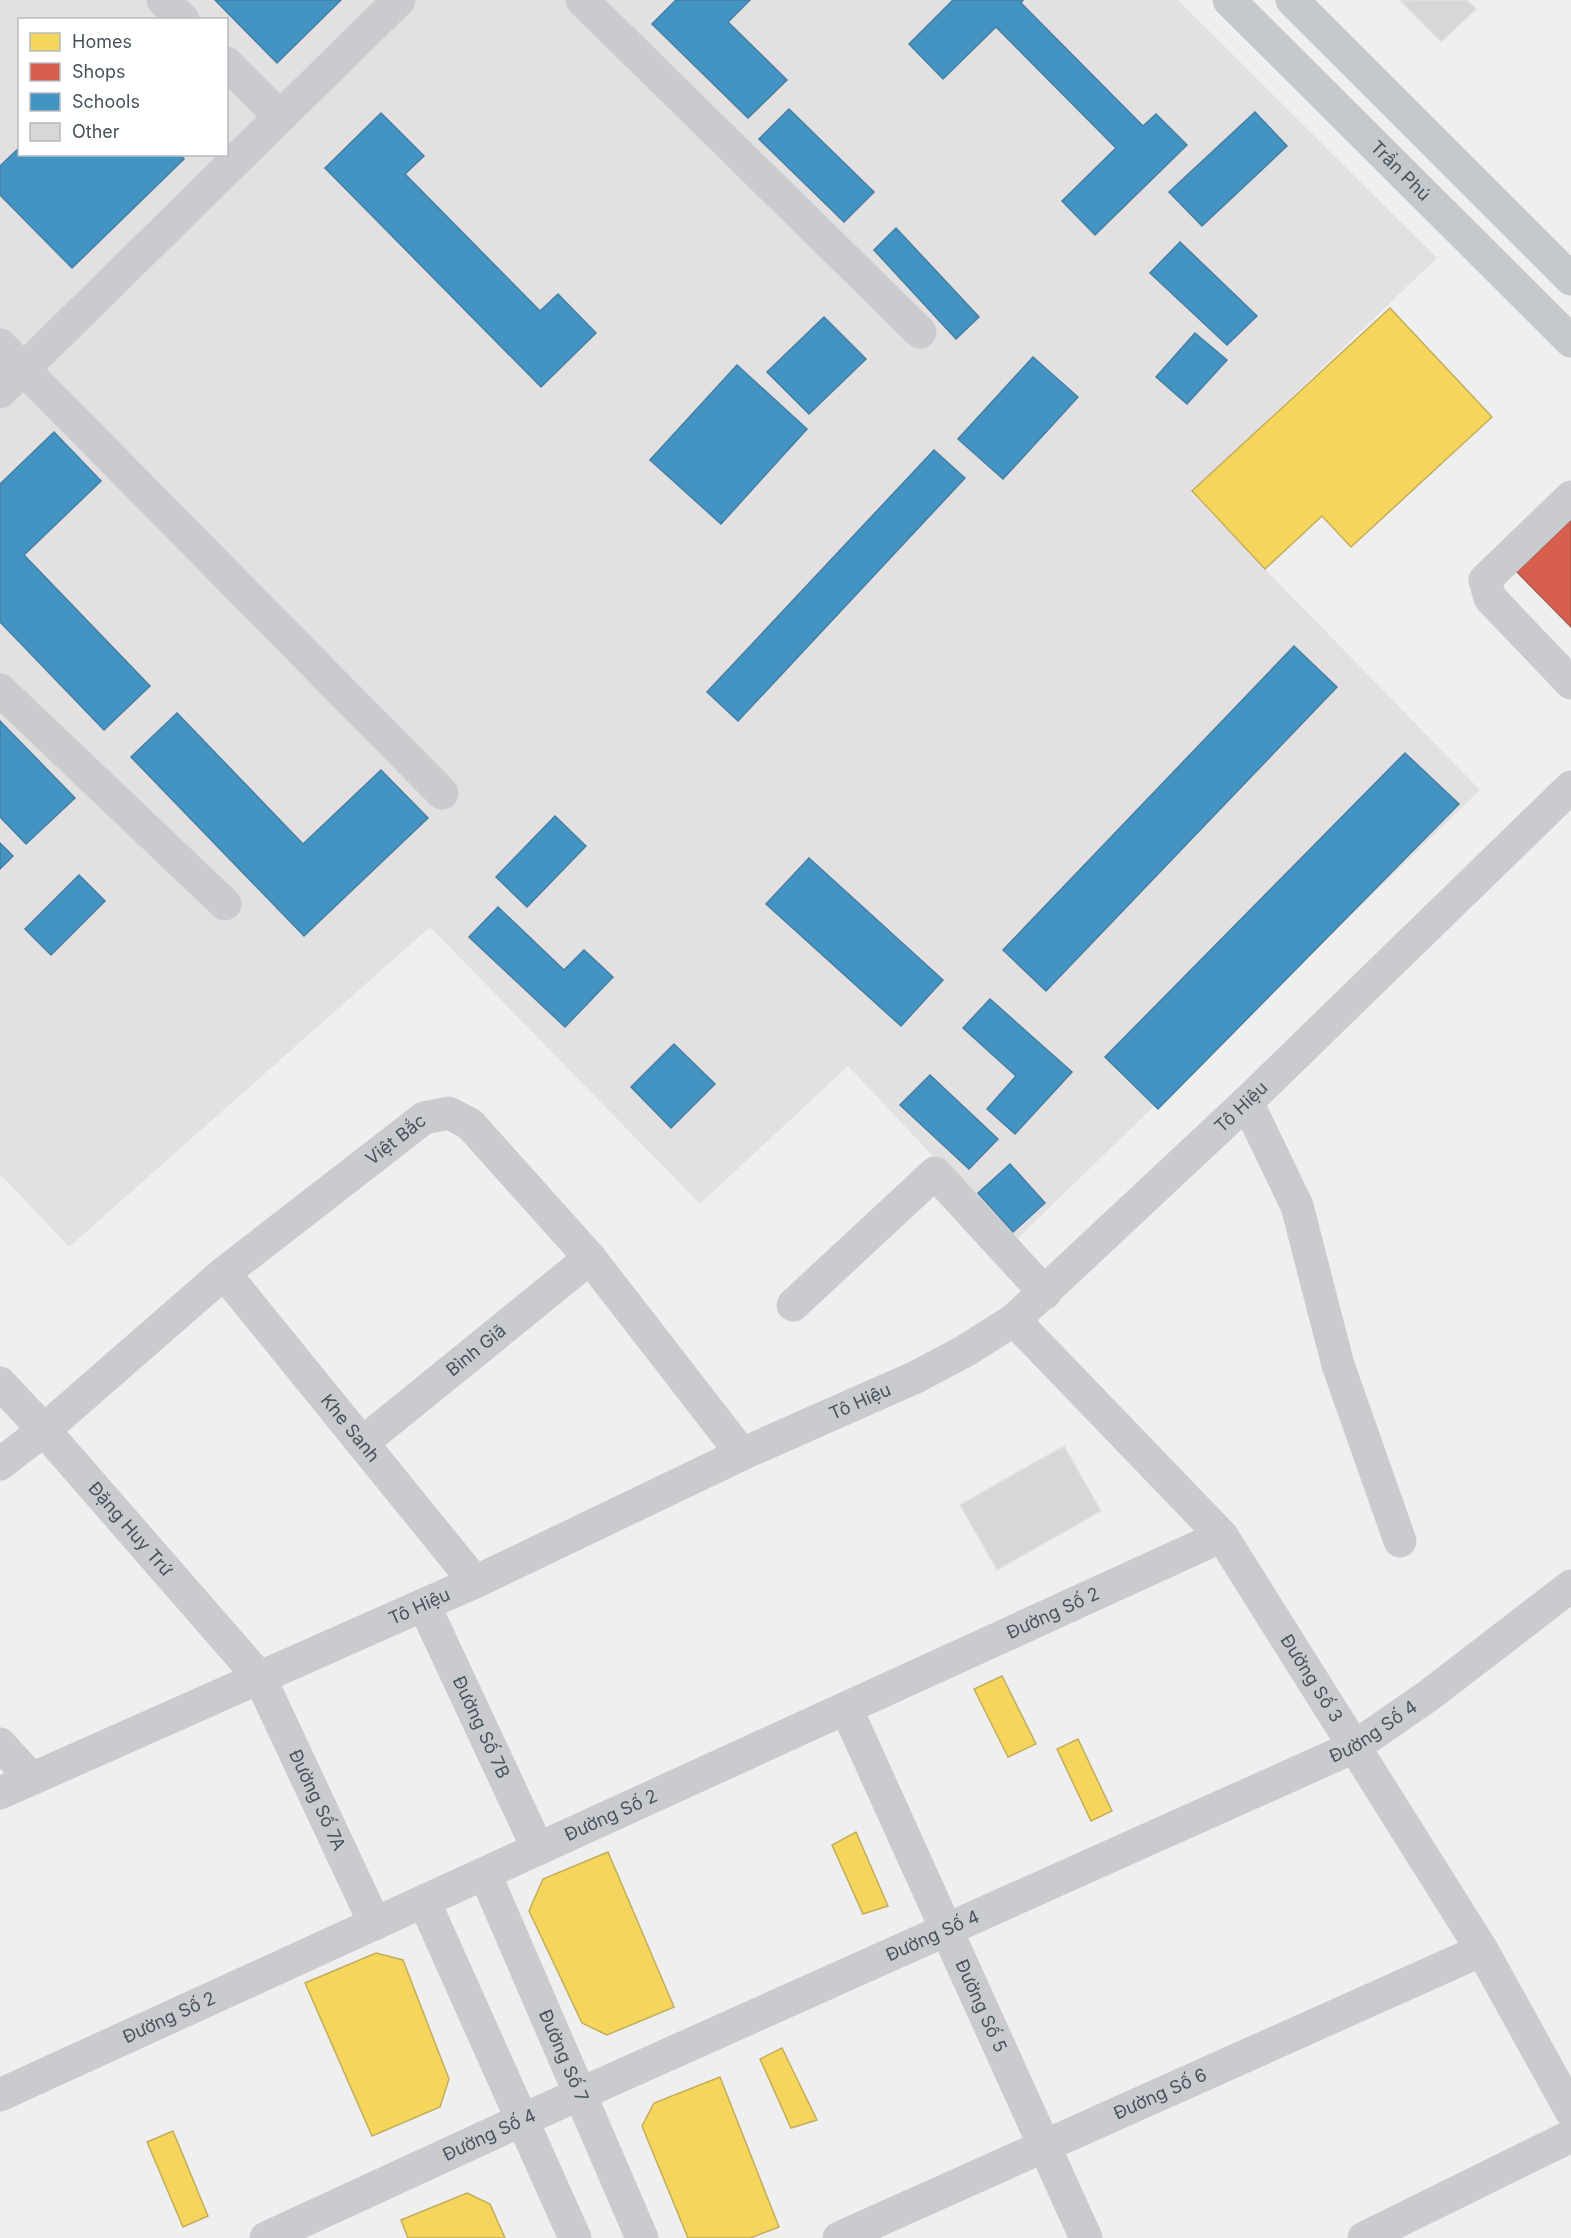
<svg xmlns="http://www.w3.org/2000/svg" width="1571" height="2238" font-family="Inter,sans-serif">
	<style>
		.education { fill: #e2e0e1; fill-rule: evenodd }
		.homes { fill: #f6d55c; stroke: #c1ae5c; stroke-width: 1.5 }
		.shops { fill: #d6604d; stroke: #ab5c52; stroke-width: 1.5 }
		.schools { fill: #4393c3; stroke: #4480a4; stroke-width: 1.5 }
		.building { fill: #d6d7d8; stroke: #e1e1e2; stroke-width: 1.5 }
		.lines { fill: none; stroke-linecap: round; stroke-linejoin: round }
		.minor { stroke: #c9cbce; stroke-width: 33 }
		.major { stroke: #c6c9cc; stroke-width: 33 }
		.labels { text-anchor: middle; stroke-width: 6; stroke-linejoin: round; paint-order: stroke }
		.street-label { font-size: 18px; fill: #46535c; stroke: #fff }
	</style>
	<rect width="100%" height="100%" fill="#f0efef"/>
	<path class="education" d="M0,0h1178l259,258 -246,235 289,297 -466,452 -166,-176 -148,138 -270,-277 -361,320 -69,-73zM20,20h206v134h-206z"/>
	<g class="homes">
		<polygon points="1390,308 1492,417 1351,547 1322,516 1265,569 1192,491"/>
		<polygon points="1002,1676 1036,1744 1008,1757 974,1689"/>
		<polygon points="1078,1739 1112,1811 1091,1821 1057,1749"/>
		<polygon points="856,1832 888,1906 863,1914 832,1845"/>
		<polygon points="608,1852 674,2007 607,2035 582,2023 529,1911 543,1879"/>
		<polygon points="376,1953 403,1960 449,2079 440,2107 372,2136 305,1983"/>
		<polygon points="782,2048 817,2120 791,2128 760,2059"/>
		<polygon points="720,2077 779,2227 750,2238 688,2238 642,2126 654,2103"/>
		<polygon points="173,2131 208,2216 183,2227 147,2142"/>
		<polygon points="467,2193 490,2204 505,2238 408,2238 401,2220"/>
	</g>
	<polygon class="shops" points="1571,520 1571,627 1517,572"/>
	<g class="schools">
		<polygon points="215,0 341,0 277,63"/>
		<polygon points="676,0 750,0 728,22 787,80 748,118 652,24"/>
		<polygon points="953,0 1023,0 1021,3 1143,126 1156,114 1187,145 1095,235 1062,201 1116,148 996,27 943,79 909,44"/>
		<polygon points="789,109 874,192 844,222 759,139"/>
		<polygon points="1255,112 1287,146 1202,226 1169,192"/>
		<polygon points="381,113 424,156 405,174 540,311 558,294 596,333 541,387 325,168"/>
		<polygon points="20,147 20,154 180,154 184,159 72,268 0,195 0,166"/>
		<polygon points="896,228 979,317 956,339 874,250"/>
		<polygon points="1180,242 1257,316 1227,345 1150,273"/>
		<polygon points="824,317 866,359 809,414 767,372"/>
		<polygon points="1195,333 1227,360 1187,404 1156,377"/>
		<polygon points="1033,357 1078,397 1003,479 958,439"/>
		<polygon points="737,365 807,429 721,524 650,460"/>
		<polygon points="54,432 101,481 24,555 150,686 104,730 0,622 0,484"/>
		<polygon points="934,450 965,478 738,721 707,692"/>
		<polygon points="1294,646 1337,687 1046,991 1003,950"/>
		<polygon points="177,713 303,844 381,770 428,818 304,936 131,757"/>
		<polygon points="0,721 75,798 26,844 0,817"/>
		<polygon points="1405,753 1459,804 1158,1109 1105,1057"/>
		<polygon points="555,816 586,846 527,907 496,877"/>
		<polygon points="0,843 13,856 0,869"/>
		<polygon points="809,858 943,980 901,1026 766,904"/>
		<polygon points="79,875 105,901 51,955 25,929"/>
		<polygon points="498,907 564,970 584,950 613,977 565,1027 469,937"/>
		<polygon points="990,999 1072,1072 1015,1134 987,1109 1016,1076 963,1028"/>
		<polygon points="674,1044 715,1084 671,1128 631,1087"/>
		<polygon points="930,1075 998,1139 969,1169 900,1105"/>
		<polygon points="1010,1164 1045,1203 1013,1232 978,1193"/>
	</g>
	<g class="building">
		<polygon points="1400,0 1467,0 1476,9 1441,42"/>
		<polygon points="1064,1446 1101,1511 997,1570 960,1505"/>
	</g>
	<g class="lines">
		<g class="minor">
			<polyline points="163,0 183,20"/>
			<polyline points="582,0 920,332"/>
			<polyline points="226,63 280,117"/>
			<polyline points="0,345 442,793"/>
			<polyline points="0,392 399,0"/>
			<polyline points="1571,497 1485,580 1490,598 1571,683"/>
			<polyline points="0,690 225,904"/>
			<polyline points="1247,1102 1297,1206 1338,1365 1400,1541"/>
			<path id="s1" d="M224,1273l251,309"/>
			<polyline points="793,1305 935,1173 1045,1293"/>
			<path id="s2" d="M1014,1320l208,216 260,414 89,161"/>
			<path id="s3" d="M0,1383l44,47 216,248 115,246"/>
			<path id="s4" d="M362,1443l228,-185"/>
			<path id="s5" d="M0,1464l44,-34 180,-157 200,-155 25,-5 21,11 120,134 152,196"/>
			<path id="s6" d="M424,1605l114,244"/>
			<path id="s7" d="M846,1708l240,530"/>
			<polyline points="0,1744 31,1778"/>
			<path id="s8" d="M0,1793l475,-211 267,-128 174,-77 49,-26 49,-31 233,-218 324,-315"/>
			<path id="s9" d="M485,1874l157,364"/>
			<polyline points="424,1901 575,2238"/>
			<path id="s10" d="M0,2095l1222,-559"/>
			<path id="s11" d="M266,2238l256,-118 832,-373 74,-51 143,-110"/>
			<path id="s12" d="M839,2238l643,-288"/>
			<polyline points="1364,2238 1571,2136"/>
		</g>
		<g class="major">
			<path id="s13" d="M1229,0l342,341"/>
			<polyline points="1292,0 1571,279"/>
		</g>
	</g>
	<g class="labels">
		<g class="street-label">
			<text dy="6" stroke="none"><textPath href="#s13" startOffset="242">Trần Phú</textPath></text>
			<text dy="6" stroke="none"><textPath href="#s8" startOffset="1431">Tô Hiệu</textPath></text>
			<text dy="6" stroke="none"><textPath href="#s5" startOffset="512">Việt Bắc</textPath></text>
			<text dy="6" stroke="none"><textPath href="#s4" startOffset="147">Bình Giã</textPath></text>
			<text dy="6" stroke="none"><textPath href="#s8" startOffset="945">Tô Hiệu</textPath></text>
			<text dy="6" stroke="none"><textPath href="#s1" startOffset="200">Khe Sanh</textPath></text>
			<text dy="6" stroke="none"><textPath href="#s3" startOffset="196">Đặng Huy Trứ</textPath></text>
			<text dy="6" stroke="none"><textPath href="#s8" startOffset="459">Tô Hiệu</textPath></text>
			<text dy="6" stroke="none"><textPath href="#s10" startOffset="1158">Đường Số 2</textPath></text>
			<text dy="6" stroke="none"><textPath href="#s2" startOffset="468">Đường Số 3</textPath></text>
			<text dy="6" stroke="none"><textPath href="#s6" startOffset="135">Đường Số 7B</textPath></text>
			<text dy="6" stroke="none"><textPath href="#s11" startOffset="1218">Đường Số 4</textPath></text>
			<text dy="6" stroke="none"><textPath href="#s3" startOffset="528">Đường Số 7A</textPath></text>
			<text dy="6" stroke="none"><textPath href="#s10" startOffset="672">Đường Số 2</textPath></text>
			<text dy="6" stroke="none"><textPath href="#s11" startOffset="732">Đường Số 4</textPath></text>
			<text dy="6" stroke="none"><textPath href="#s7" startOffset="327">Đường Số 5</textPath></text>
			<text dy="6" stroke="none"><textPath href="#s10" startOffset="186">Đường Số 2</textPath></text>
			<text dy="6" stroke="none"><textPath href="#s9" startOffset="198">Đường Số 7</textPath></text>
			<text dy="6" stroke="none"><textPath href="#s12" startOffset="352">Đường Số 6</textPath></text>
			<text dy="6" stroke="none"><textPath href="#s11" startOffset="246">Đường Số 4</textPath></text>
		</g>
	</g>
	<rect x="18" y="18" width="210" height="138" fill="#ffffff" stroke="#b5babe" stroke-width="1.5"/>
	<rect x="30" y="33" width="30" height="18" fill="#f6d55c" stroke="#b5babe" stroke-width="1.5"/>
	<text x="72" y="48" font-size="18" fill="#46535c">Homes</text>
	<rect x="30" y="63" width="30" height="18" fill="#d6604d" stroke="#b5babe" stroke-width="1.5"/>
	<text x="72" y="78" font-size="18" fill="#46535c">Shops</text>
	<rect x="30" y="93" width="30" height="18" fill="#4393c3" stroke="#b5babe" stroke-width="1.5"/>
	<text x="72" y="108" font-size="18" fill="#46535c">Schools</text>
	<rect x="30" y="123" width="30" height="18" fill="#d6d7d8" stroke="#b5babe" stroke-width="1.5"/>
	<text x="72" y="138" font-size="18" fill="#46535c">Other</text>
</svg>
